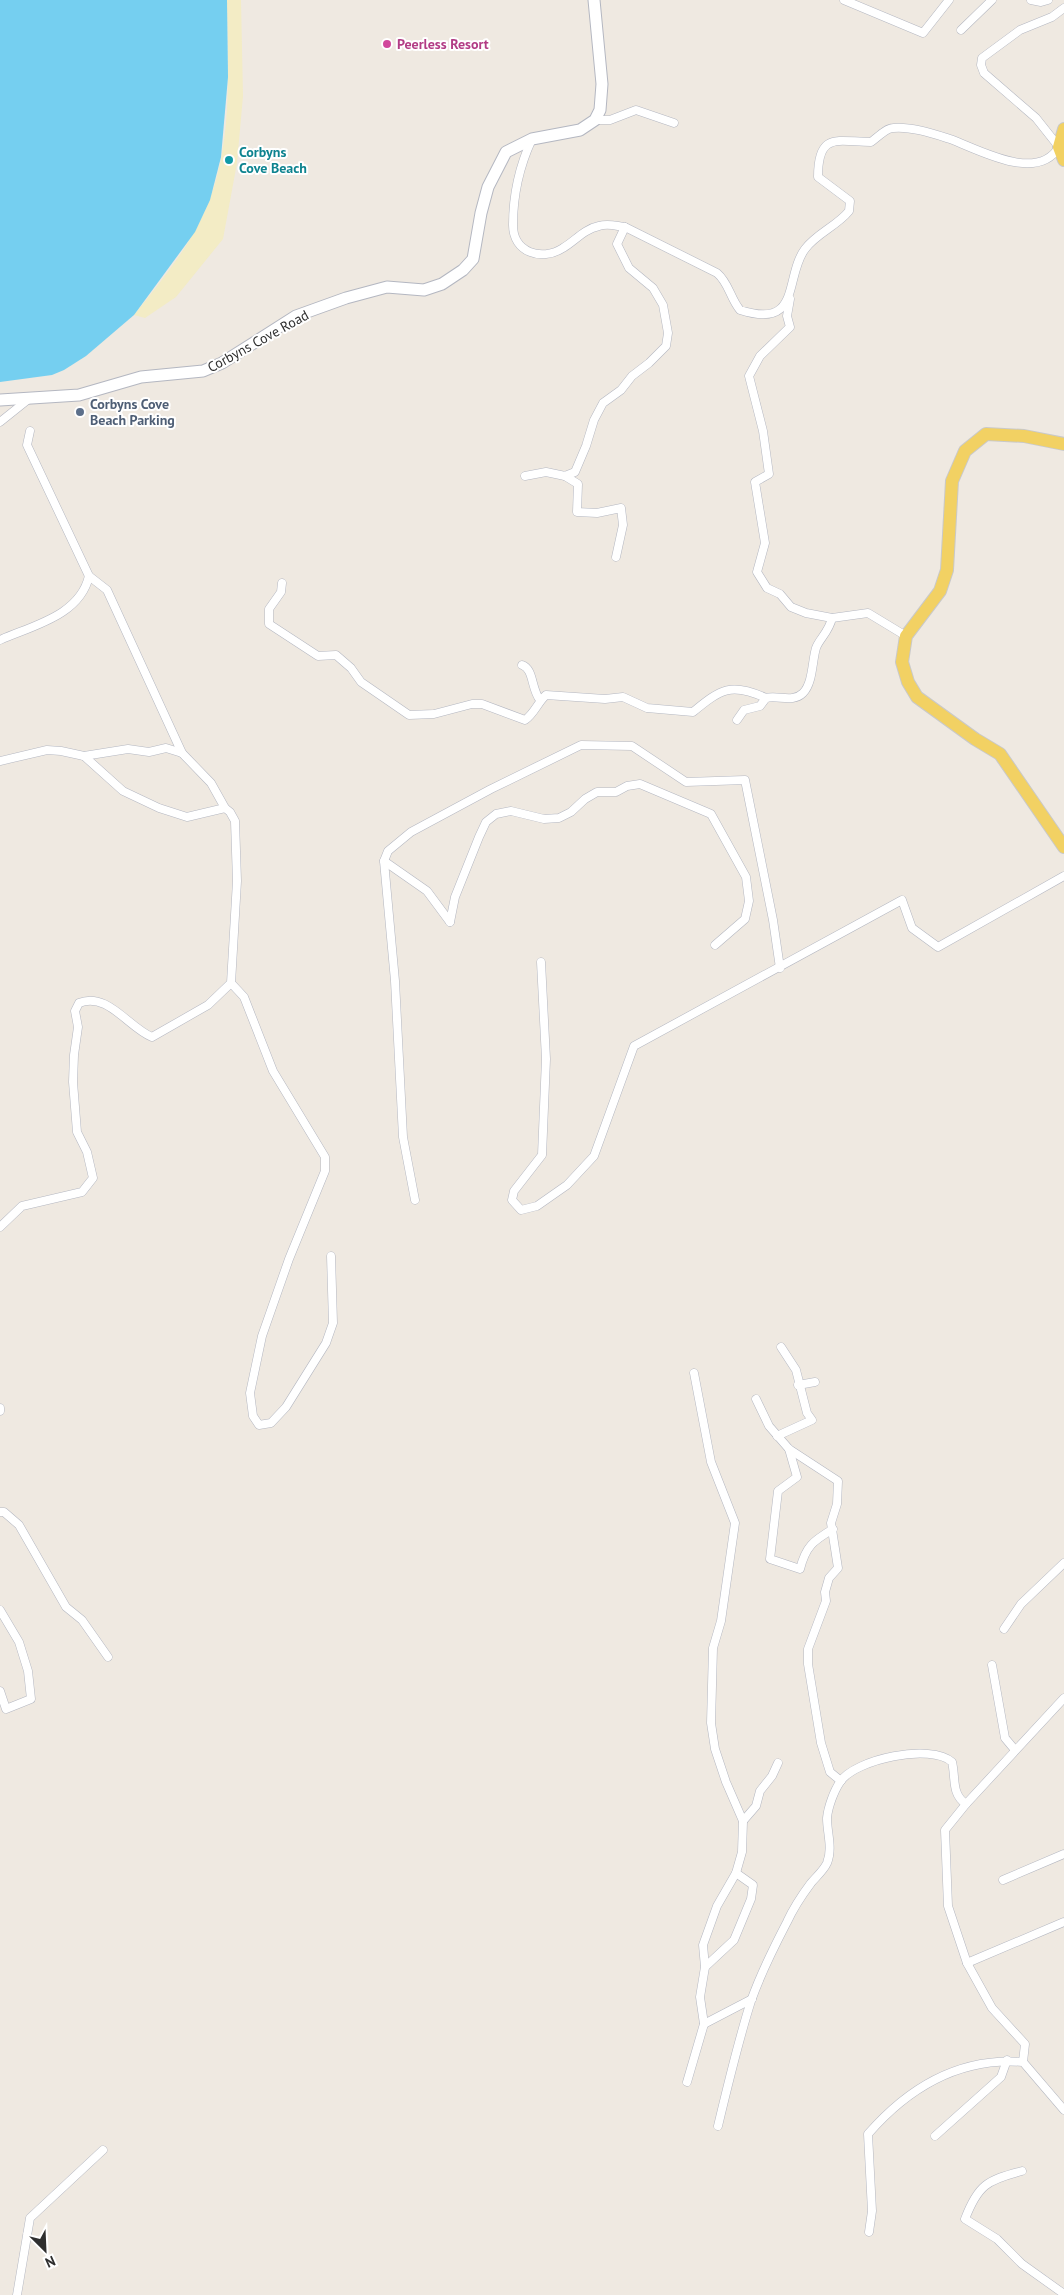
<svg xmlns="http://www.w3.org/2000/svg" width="1064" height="2295" font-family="'PT Sans',sans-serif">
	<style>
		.sand { fill: #f3ecc5 }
		.water { fill: #75cff0 }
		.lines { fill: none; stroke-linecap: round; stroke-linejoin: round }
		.street-casing { stroke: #b4b7c1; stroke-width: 9 }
		.secondary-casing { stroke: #b4b7c1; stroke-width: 13 }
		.primary-casing { stroke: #c9c9c9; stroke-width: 14 }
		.street { stroke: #fff; stroke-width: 8 }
		.secondary { stroke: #fff; stroke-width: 11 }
		.primary { stroke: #f2d163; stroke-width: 12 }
		.hotel-dot { fill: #d1479c; stroke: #fff; stroke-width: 2 }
		.culture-dot { fill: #0f9aa8; stroke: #fff; stroke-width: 2 }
		.service-dot { fill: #5c6f8a; stroke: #fff; stroke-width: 2 }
		.labels { text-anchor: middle; stroke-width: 4; stroke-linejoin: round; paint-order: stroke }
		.hotel-label { font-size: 14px; font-weight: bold; fill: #b23c85; stroke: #fff; text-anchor: start }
		.culture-label { font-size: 14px; font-weight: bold; fill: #0d838f; stroke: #fff; text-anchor: start }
		.street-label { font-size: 14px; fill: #2e2e2e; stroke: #fff }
		.service-label { font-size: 14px; font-weight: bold; fill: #4e5e75; stroke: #fff; text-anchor: start }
	</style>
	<rect width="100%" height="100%" fill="#efe9e1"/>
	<path class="sand" d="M227,0h14l2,96 -6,67 -14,76 -47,58 -31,21 -11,-3c28,-35 59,-72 75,-114 24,-61 19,-137 18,-201z"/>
	<polygon class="water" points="0,0 227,0 228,77 221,157 210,200 195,232 134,315 86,356 64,370 52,375 0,382"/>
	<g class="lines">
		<defs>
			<g id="street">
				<polyline points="844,0 923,33 949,0"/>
				<polyline points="1031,0 1041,2 1048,0"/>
				<polyline points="961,30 992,0"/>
				<polyline points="595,120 610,120 636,110 674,123"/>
				<path d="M532,139c-13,28 -19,56 -19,86 0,27 28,37 50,23 12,-7 21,-19 36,-22 9,-3 17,0 26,1l92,46c12,10 13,25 23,37 62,20 44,-33 65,-61 12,-16 32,-23 44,-38l1,-10 -32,-24c0,-46 20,-35 53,-35 6,-4 15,-14 22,-14 17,-2 41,6 57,11 30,11 87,44 109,8l-23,-29 -52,-45 -3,-8 1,-7 38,-28 32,-13 12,-9"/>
				<polyline points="790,299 787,316 790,327 760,356 749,376 763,431 769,474 755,482 765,543 757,572 767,588 780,594 791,607 806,613 832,618 868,613 906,636"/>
				<polyline points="0,422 30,398"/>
				<polyline points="525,476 546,472 565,476 575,472 586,446 594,420 603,403 621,390 632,376 649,363 666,346 668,333 663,305 653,288 629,268 617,244 625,227"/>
				<polyline points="565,476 578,484 577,512 597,513 621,508 623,525 616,557"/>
				<polyline points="89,576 107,590 182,753"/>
				<path d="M282,583l-1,9 -12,17v15l49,32 18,-1 15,13 10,14 48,33 25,-1 38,-10h10l43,16c9,-6 13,-18 21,-25l59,4 18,-2 24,11 46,4c28,-23 38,-30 73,-14"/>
				<path d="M0,640c31,-14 80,-24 89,-64l-62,-131 3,-14"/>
				<path d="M522,665c12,4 9,24 18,35"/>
				<path d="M737,720l7,-10 16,-4 6,-8c12,-3 27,5 37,-5 10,-10 9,-32 13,-45 3,-9 13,-16 16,-30"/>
				<polyline points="84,756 128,749 149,752 166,748 182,753 211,783 225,808"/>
				<path d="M0,761l47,-11 14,1 23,5 39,35 36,17 28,9 38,-9 5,4 5,9 2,60 -6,102 -23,22 -56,32c-23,-9 -45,-46 -73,-34l-4,8 3,16 -4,28 -1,27 4,50 10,20 6,26 -11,14 -60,14 -22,21"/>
				<polyline points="384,861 427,891 450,922"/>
				<polyline points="450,922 455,897 479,837 486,822 496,814 511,811 544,819 559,818 571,812 585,799 597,792 616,792 627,786 640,784 711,814 746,877 749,901 745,919 715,945"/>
				<polyline points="541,962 546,1059 542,1155 514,1191 512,1200 521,1210 537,1206 567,1185 594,1156 634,1046 902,900 912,928 938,947 1064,876"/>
				<polyline points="231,983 244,997 273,1071 325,1157 325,1171 289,1259 262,1336 250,1393 253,1416 259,1425 271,1423 286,1407 326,1343 333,1323 331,1256"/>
				<polyline points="415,1200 403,1137 395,981 384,861 388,851 411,832 491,789 581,745 632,746 686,782 745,780 773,920 780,968"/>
				<polyline points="694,1373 711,1462 735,1523 721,1621 713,1648 711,1723 715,1749 726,1782 743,1821 742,1852 736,1873 717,1906 703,1945 705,1967 700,1997 704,2024 752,1999"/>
				<polyline points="798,1385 815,1382"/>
				<polyline points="756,1399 769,1426 789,1449 838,1481 837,1504 831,1523 838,1568 829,1578 825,1592 826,1601 808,1649 808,1664 821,1743 830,1772 841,1781"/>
				<polyline points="0,1408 0,1411"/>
				<polyline points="777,1436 812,1420 807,1413 796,1370 781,1347"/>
				<path d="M789,1449l8,28 -19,14 -8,68 30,10c6,-23 13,-28 33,-40"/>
				<polyline points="0,1512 4,1512 19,1525 66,1607 82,1620 108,1657"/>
				<polyline points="0,1610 19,1642 28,1671 31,1699 6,1709 0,1691"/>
				<polyline points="1004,1629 1021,1604 1064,1563"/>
				<polyline points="992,1665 1005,1738 1015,1750"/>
				<polyline points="743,1821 756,1806 760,1791 772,1776 778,1763"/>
				<polyline points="1003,1880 1064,1854"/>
				<polyline points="967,1963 1064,1922"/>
				<polyline points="705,1967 734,1940 751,1899 753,1885 736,1873"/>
				<polyline points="1023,2062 1025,2044 992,2008 967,1963 948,1906 945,1830 966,1804 1064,1698"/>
				<polyline points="687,2082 704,2024"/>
				<path d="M718,2126c10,-42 20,-84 33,-125 9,-26 23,-54 36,-79 6,-13 15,-27 24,-39 5,-6 13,-13 16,-20 6,-15 0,-30 0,-45 1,-11 7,-27 13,-36 15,-23 91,-39 112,-20 4,16 -1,32 14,42"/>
				<polyline points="935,2136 1001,2077 1007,2060"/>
				<path d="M1022,2171c-35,9 -44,14 -57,48l32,20 25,25 42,30"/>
				<path d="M869,2232l3,-21 -4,-77c41,-47 91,-77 155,-72l41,48"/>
				<polyline points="17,2295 30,2218 103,2150"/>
			</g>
			<polyline id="secondary" points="0,400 79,395 141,377 203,371 222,363 296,316 346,298 387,287 424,290 442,284 463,270 473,259 481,213 488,187 506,152 532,139 580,130 595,120 600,110 602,84 594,0"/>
			<g id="primary">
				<polyline points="1064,129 1059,147 1064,160"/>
				<polyline points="1064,444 1024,436 986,434 965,451 952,481 947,570 940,591 906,636 902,662 908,682 917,697 975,739 1000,754 1064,847"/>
			</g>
		</defs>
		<use href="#street" class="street-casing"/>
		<use href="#secondary" class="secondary-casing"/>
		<use href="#primary" class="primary-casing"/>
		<use href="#street" class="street"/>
		<use href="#secondary" class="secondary"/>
		<use href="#primary" class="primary"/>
	</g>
	<circle class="hotel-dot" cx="387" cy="44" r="5"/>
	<circle class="culture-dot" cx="229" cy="160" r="5"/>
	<circle class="service-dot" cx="80" cy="412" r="5"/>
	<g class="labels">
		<g class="hotel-label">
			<text x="397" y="49">Peerless Resort</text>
		</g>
		<g class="culture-label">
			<text x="239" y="157">Corbyns<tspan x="239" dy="16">Cove Beach</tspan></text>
		</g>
		<g class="street-label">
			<text transform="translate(258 341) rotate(-29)" y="5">Corbyns Cove Road</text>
		</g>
		<g class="service-label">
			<text x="90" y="409">Corbyns Cove<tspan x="90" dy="16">Beach Parking</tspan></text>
		</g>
	</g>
	<g transform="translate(45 2250) rotate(156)" stroke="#ffffff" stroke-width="4" paint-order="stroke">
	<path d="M0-4L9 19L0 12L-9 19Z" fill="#2e2e2e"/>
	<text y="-8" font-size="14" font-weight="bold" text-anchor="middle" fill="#2e2e2e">N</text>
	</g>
</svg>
